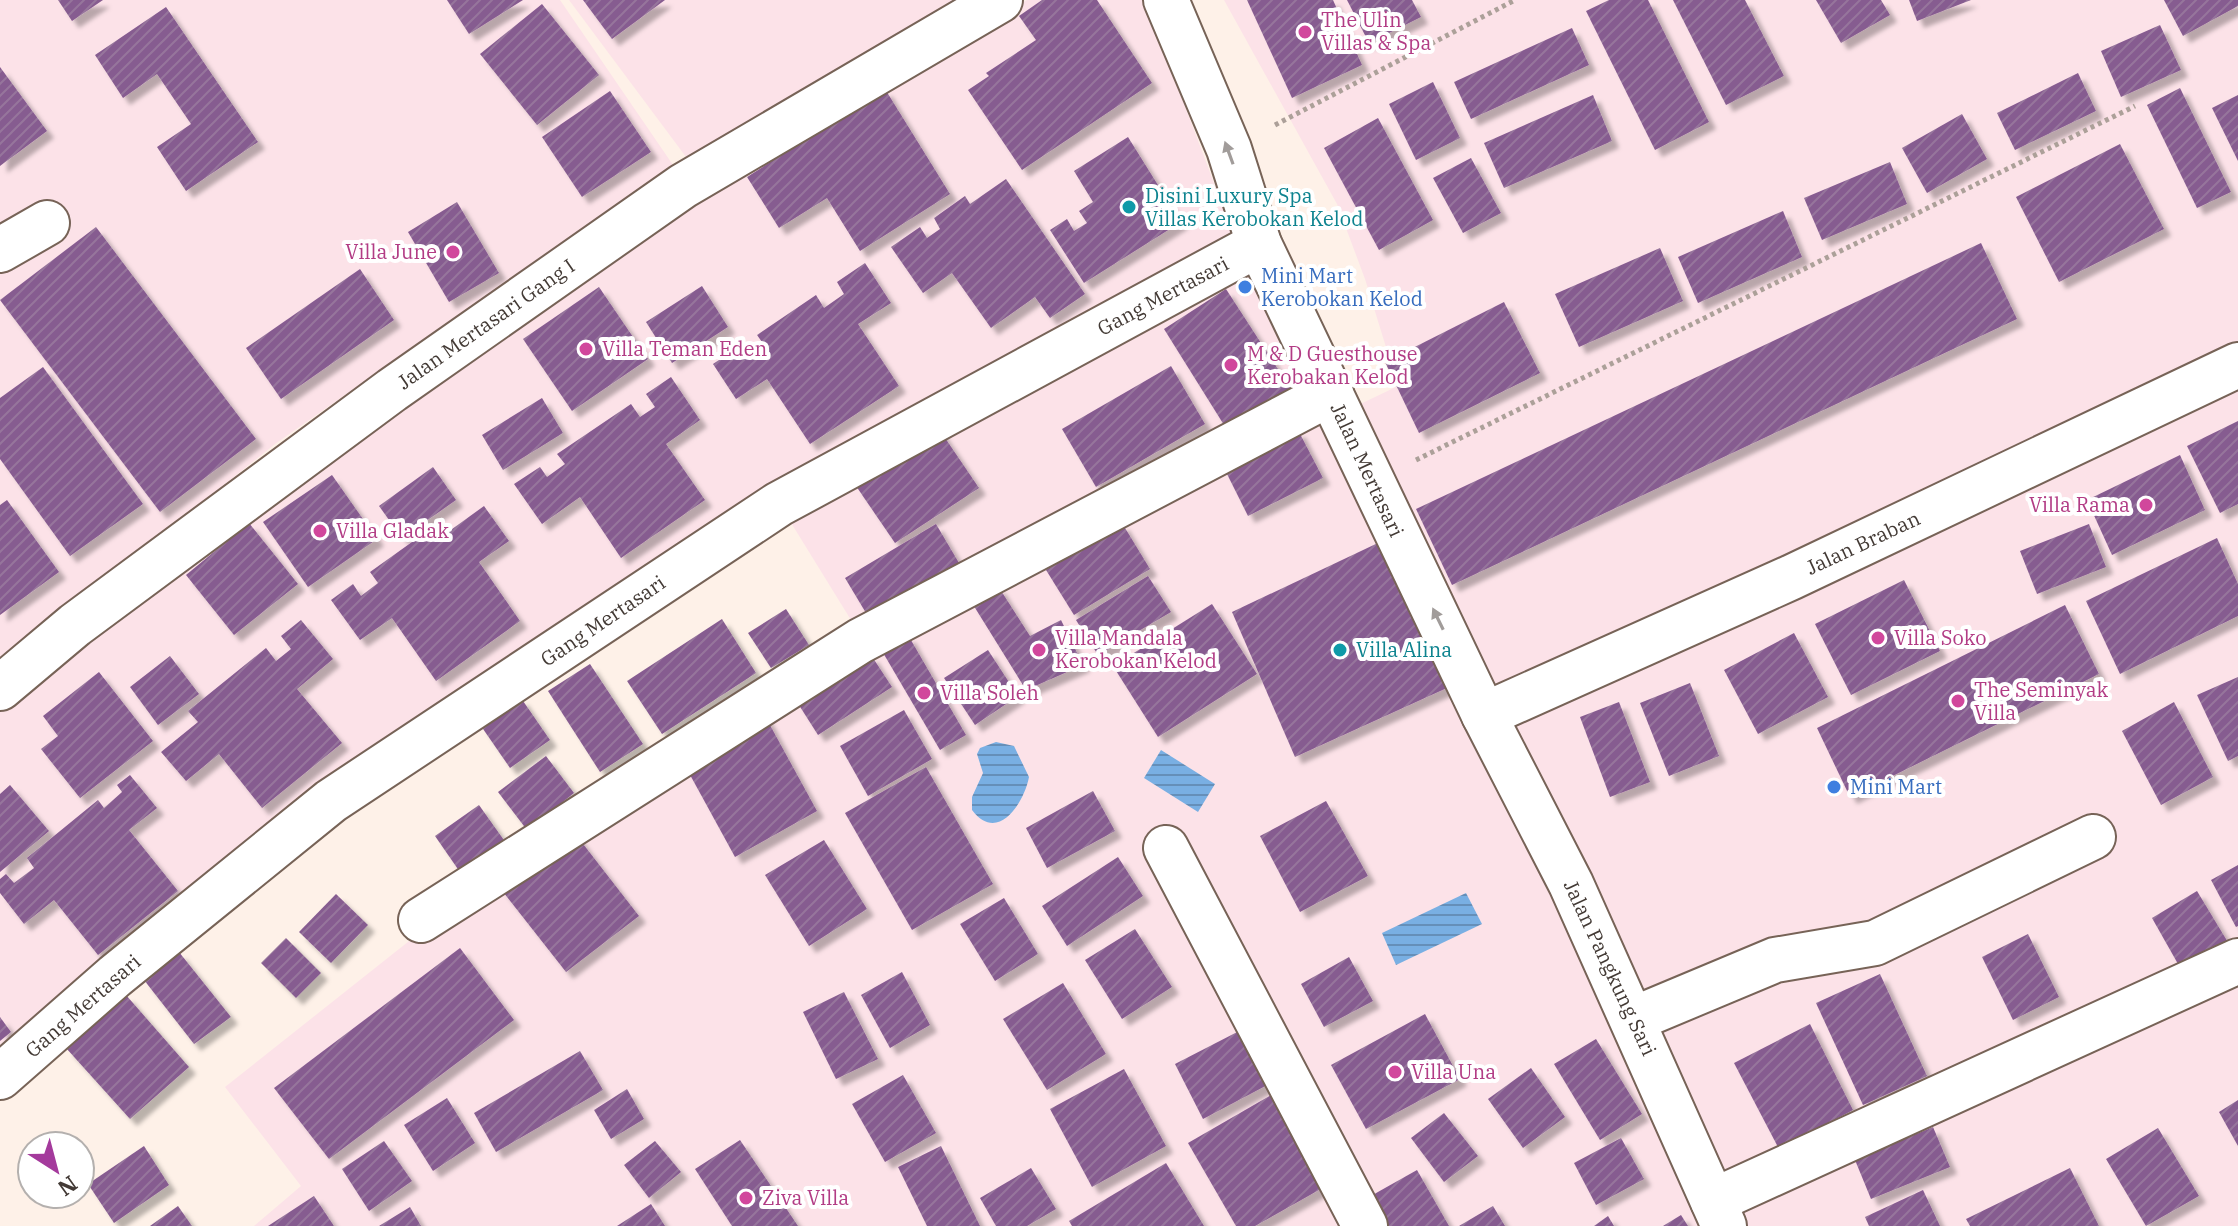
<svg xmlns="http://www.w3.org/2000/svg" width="2238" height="1226" font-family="'IBM Plex Serif',serif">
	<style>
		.commercial { fill: #fce2e8 }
		.water { fill: url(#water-rules) }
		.building { fill: url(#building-hatch); filter: url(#shadow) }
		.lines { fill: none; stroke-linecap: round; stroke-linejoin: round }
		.minor-casing { stroke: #776357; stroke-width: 48 }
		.path { stroke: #aca099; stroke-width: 5; stroke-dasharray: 4 4; stroke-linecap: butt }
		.minor { stroke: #fff; stroke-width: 44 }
		.oneway { fill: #a19c9a }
		.hotel-dot { fill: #d1479c; stroke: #fff; stroke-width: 3 }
		.culture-dot { fill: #0f9aa8; stroke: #fff; stroke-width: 3 }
		.shop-dot { fill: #3f7fe0; stroke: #fff; stroke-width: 3 }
		.labels { text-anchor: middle; stroke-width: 8; stroke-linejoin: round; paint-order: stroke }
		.hotel-label { font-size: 20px; fill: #b23c85; stroke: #fff; text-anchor: start }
		.culture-label { font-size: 20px; fill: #0d838f; stroke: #fff; text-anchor: start }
		.shop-label { font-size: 20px; fill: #366cbe; stroke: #fff; text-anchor: start }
		.street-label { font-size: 20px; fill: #433a35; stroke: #fff }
	</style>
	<defs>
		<pattern id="water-rules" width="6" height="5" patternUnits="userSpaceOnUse" patternTransform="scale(2)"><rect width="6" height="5" fill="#79afe3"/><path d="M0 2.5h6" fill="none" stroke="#658fb9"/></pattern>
		<pattern id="building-hatch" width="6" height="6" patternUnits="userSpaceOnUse" patternTransform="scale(2)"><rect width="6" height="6" fill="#865b90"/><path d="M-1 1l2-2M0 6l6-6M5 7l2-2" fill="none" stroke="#96759c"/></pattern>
		<filter id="shadow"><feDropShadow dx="7" dy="7" stdDeviation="2" flood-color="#0004"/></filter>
	</defs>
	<rect width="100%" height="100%" fill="#fef1e8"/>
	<g class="commercial">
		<polygon points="0,0 560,0 673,165 275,444 0,665"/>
		<polygon points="569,0 972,0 695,169"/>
		<polygon points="1027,0 1145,0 1237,244 775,497 0,1057 0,699 709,183"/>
		<polygon points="1224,0 2238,0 2238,1226 254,1226 301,1186 225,1087 423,930 996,578 1398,386 1365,279 1337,204"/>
		<polygon points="1244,262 1313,398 859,633 785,513"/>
	</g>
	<g class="water">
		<path d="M996,742l18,4 15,31c-5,26 -31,67 -57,33v-13l11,-24 -6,-19 3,-6z"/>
		<polygon points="1161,750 1215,784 1198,812 1144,778"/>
		<polygon points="1466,893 1482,924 1396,965 1382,933"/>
	</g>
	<g class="building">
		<polygon points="58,0 103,0 72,21"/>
		<polygon points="447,0 523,0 469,34"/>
		<polygon points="583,0 665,0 612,39"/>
		<polygon points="1042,0 1097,0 1152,83 1022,170 968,90 989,76 986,73 1036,40 1019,16"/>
		<polygon points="1247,0 1333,0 1362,65 1292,98"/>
		<polygon points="1347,0 1412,0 1421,17 1369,43"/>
		<polygon points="1609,0 1648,0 1709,122 1655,150 1586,11"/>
		<polygon points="1673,0 1745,0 1784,76 1726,105"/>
		<polygon points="1816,0 1881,0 1890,15 1841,43"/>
		<polygon points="1909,0 1971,0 1917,21"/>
		<polygon points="2164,0 2238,0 2238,6 2183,36"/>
		<polygon points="542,4 599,75 537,125 480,54"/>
		<polygon points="166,7 258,142 186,191 157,147 191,124 157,74 123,98 95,55"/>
		<polygon points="2160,25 2181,70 2121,97 2101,51"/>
		<polygon points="1572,28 1589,65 1471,119 1454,82"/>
		<polygon points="0,67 47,131 0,166"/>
		<polygon points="2078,73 2096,111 2015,150 1997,113"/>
		<polygon points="1433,82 1460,138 1416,160 1389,104"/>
		<polygon points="2180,88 2231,192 2197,208 2147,105"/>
		<polygon points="885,89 950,194 860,251 827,198 779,228 747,177"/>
		<polygon points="610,91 651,152 582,197 542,137"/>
		<polygon points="1593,95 1612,141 1504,188 1484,143"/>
		<polygon points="2238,95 2238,161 2212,108"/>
		<polygon points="1962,114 1987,159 1927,193 1902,148"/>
		<polygon points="1378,118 1433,220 1379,250 1324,148"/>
		<polygon points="1128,137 1181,222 1084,283 1050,230 1067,219 1074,231 1087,223 1079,211 1093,202 1074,171"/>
		<polygon points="2120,144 2164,229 2059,282 2016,197"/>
		<polygon points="1471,158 1501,213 1463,233 1433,178"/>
		<polygon points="1890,162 1907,204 1822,240 1804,198"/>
		<polygon points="1006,179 1085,294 1050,318 1035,297 991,328 952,273 923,293 891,247 920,227 927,238 940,229 934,218 965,196 970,204"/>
		<polygon points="457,202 499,273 449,302 408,232"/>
		<polygon points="1783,211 1802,257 1698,303 1678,257"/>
		<polygon points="96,227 256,439 160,512 0,300"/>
		<polygon points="1981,243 2017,319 1452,585 1416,509"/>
		<polygon points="1660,248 1683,301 1579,347 1555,294"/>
		<polygon points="865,263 891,303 858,324 899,386 810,444 767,379 736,399 713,364 737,348 742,355 762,342 757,335 816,295 824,308 844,294 837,282"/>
		<polygon points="360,269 394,320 281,399 246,348"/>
		<polygon points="702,286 728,327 672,363 646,322"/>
		<polygon points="599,287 648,359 572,411 523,339"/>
		<polygon points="1226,289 1298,400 1234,441 1164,329"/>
		<polygon points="1504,302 1540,373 1419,433 1385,362"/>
		<polygon points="1171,366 1205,424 1096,487 1062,429"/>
		<polygon points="43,367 143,504 70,556 0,459 0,398"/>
		<polygon points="671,377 700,420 666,444 705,500 621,558 580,497 542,524 514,484 540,467 547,477 565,464 557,454 631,404 640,417 655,407 646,394"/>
		<polygon points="542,398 563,433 503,470 482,435"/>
		<polygon points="2238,421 2238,504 2220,513 2187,446"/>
		<polygon points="939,429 979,488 895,543 856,486"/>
		<polygon points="1298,430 1323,478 1248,516 1224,468"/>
		<polygon points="2180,455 2205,510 2112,555 2087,500"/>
		<polygon points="433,467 456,500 402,538 379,506"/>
		<polygon points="332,475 377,539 308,587 263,522"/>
		<polygon points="7,500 59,572 0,615 0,505"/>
		<polygon points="484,506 509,541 479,562 520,621 436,681 392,618 360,640 331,600 353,584 361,596 378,583 370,572 440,522 448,532"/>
		<polygon points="249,523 298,584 234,635 186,575"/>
		<polygon points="1122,523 1150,569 1074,615 1046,570"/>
		<polygon points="936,524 959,563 869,618 845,578"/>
		<polygon points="2089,524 2106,567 2037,594 2020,551"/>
		<polygon points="2217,538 2238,584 2238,616 2120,674 2086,601"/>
		<polygon points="1380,542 1449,687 1295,757 1232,612"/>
		<polygon points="1148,576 1171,612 1098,655 1076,620"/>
		<polygon points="1904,580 1940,651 1851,695 1815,624"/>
		<polygon points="998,586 1030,636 1061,620 1083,665 1026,690 972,603"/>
		<polygon points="1212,604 1257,674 1158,737 1113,666"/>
		<polygon points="2065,605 2099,674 1850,797 1817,728"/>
		<polygon points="786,609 809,645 771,668 748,633"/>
		<polygon points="722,619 756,673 662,734 627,681"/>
		<polygon points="301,620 333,659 297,689 342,743 262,808 219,754 186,781 161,752 198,722 188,711 266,648 276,661 291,649 281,636"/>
		<polygon points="1794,633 1828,697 1758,734 1724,670"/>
		<polygon points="908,635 966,735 940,750 882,651"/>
		<polygon points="988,650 1018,696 975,725 944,678"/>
		<polygon points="871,655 892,687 818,735 797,702"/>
		<polygon points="170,656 199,694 158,725 130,687"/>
		<polygon points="590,664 643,744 600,772 548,691"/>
		<polygon points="99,672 153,741 80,798 41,749 58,736 43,716"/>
		<polygon points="2238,677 2238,756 2228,761 2197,695"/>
		<polygon points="1690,683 1719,756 1669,776 1640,703"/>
		<polygon points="521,698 550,740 510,768 481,726"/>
		<polygon points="1619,702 1650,782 1610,797 1580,717"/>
		<polygon points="2174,702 2213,777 2161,805 2122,731"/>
		<polygon points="904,710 932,759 868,796 840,746"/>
		<polygon points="765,716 817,811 735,857 683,762"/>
		<polygon points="546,756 574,793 527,830 498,792"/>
		<polygon points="926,767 993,884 912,930 845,813"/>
		<polygon points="130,775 157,808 129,830 178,891 98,955 54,900 24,924 0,893 0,879 6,874 14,883 34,868 27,858 98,800 104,808 122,792 117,785"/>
		<polygon points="10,785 49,831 0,872 0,794"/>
		<polygon points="1093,791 1115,831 1047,868 1026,828"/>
		<polygon points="1326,801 1368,876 1300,912 1260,836"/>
		<polygon points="479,805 506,843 462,875 435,836"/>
		<polygon points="573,831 639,916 566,972 500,888"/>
		<polygon points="824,840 867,909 809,946 765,875"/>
		<polygon points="1118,857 1143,896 1067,946 1042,906"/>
		<polygon points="2238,865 2238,926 2236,927 2211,880"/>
		<polygon points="2197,891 2229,944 2182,971 2152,918"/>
		<polygon points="336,894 368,925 331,963 299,932"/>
		<polygon points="1004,898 1038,954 995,981 960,924"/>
		<polygon points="1135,929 1172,987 1122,1019 1085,960"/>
		<polygon points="2028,934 2059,997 2013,1020 1982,957"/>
		<polygon points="286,938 321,973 296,998 261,963"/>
		<polygon points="460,948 514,1020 329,1159 274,1088"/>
		<polygon points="179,952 231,1017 194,1044 144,980"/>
		<polygon points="1349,957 1373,1001 1324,1027 1301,984"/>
		<polygon points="902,972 930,1025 890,1048 861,995"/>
		<polygon points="1880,974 1927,1076 1863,1105 1816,1003"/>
		<polygon points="1063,983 1106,1054 1047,1090 1003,1019"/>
		<polygon points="844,992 878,1059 836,1079 803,1012"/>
		<polygon points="126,995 189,1067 130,1119 66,1048"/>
		<polygon points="1425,1014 1460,1079 1366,1129 1331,1065"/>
		<polygon points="0,1017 11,1032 0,1041"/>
		<polygon points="1810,1024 1853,1110 1779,1149 1734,1063"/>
		<polygon points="1245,1028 1273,1082 1203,1119 1175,1064"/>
		<polygon points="1596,1039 1642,1114 1600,1140 1554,1064"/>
		<polygon points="580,1051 603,1090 496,1152 474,1113"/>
		<polygon points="1531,1068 1565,1117 1523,1148 1488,1099"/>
		<polygon points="1124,1069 1166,1146 1092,1187 1050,1109"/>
		<polygon points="903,1075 936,1133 885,1162 852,1104"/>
		<polygon points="627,1089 644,1119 611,1139 594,1110"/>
		<polygon points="1273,1094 1326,1186 1255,1226 1236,1226 1188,1143"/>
		<polygon points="447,1098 475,1143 433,1171 404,1125"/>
		<polygon points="2238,1100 2238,1146 2219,1112"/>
		<polygon points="1444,1113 1478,1156 1444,1182 1411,1138"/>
		<polygon points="1933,1127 1950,1167 1871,1199 1855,1160"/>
		<polygon points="2158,1128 2199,1196 2146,1226 2106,1159"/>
		<polygon points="1621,1138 1644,1179 1596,1205 1574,1163"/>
		<polygon points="740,1140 798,1226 732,1226 695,1169"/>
		<polygon points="384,1141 412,1181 369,1211 342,1169"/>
		<polygon points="655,1141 681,1172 649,1198 624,1165"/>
		<polygon points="144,1146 169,1185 114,1223 88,1184"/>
		<polygon points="941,1146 980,1226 927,1226 898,1167"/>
		<polygon points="1166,1163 1204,1226 1072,1226 1069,1221"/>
		<polygon points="1031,1168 1056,1209 1027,1226 996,1226 980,1198"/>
		<polygon points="2070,1168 2099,1226 1970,1226 1966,1219"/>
		<polygon points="1417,1170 1449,1226 1386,1226 1369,1197"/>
		<polygon points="1923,1190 1940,1226 1869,1226 1865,1217"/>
		<polygon points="314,1196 334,1226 268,1226"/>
		<polygon points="651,1204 665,1226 617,1226"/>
		<polygon points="178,1206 192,1226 150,1226"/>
		<polygon points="1493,1206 1505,1226 1459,1226"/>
		<polygon points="410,1207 421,1226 379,1226"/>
		<polygon points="1681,1215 1688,1226 1663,1226"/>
		<polygon points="1608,1216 1614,1226 1594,1226"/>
	</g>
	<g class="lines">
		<defs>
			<g id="minor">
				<polyline points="1166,0 1229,149 1259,244 1484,715 1571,884 1724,1226"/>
				<polyline points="0,250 47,223"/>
				<polyline points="0,688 75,625 392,390 683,186 1000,0"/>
				<polyline points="1484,715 1792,577 2238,365"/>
				<polyline points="1166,848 1365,1226"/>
				<polyline points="421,920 860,641 1331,393"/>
				<polyline points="1634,1019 1775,960 1875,943 2093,837"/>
				<polyline points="0,1077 115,976 331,801 779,504 1259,244"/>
				<polyline points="1713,1201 2238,961"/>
			</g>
		</defs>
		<use href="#minor" class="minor-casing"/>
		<g class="path">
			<polyline points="1275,125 1515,0"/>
			<polyline points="1416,460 2135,106"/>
		</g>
		<use href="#minor" class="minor"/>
	</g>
	<defs><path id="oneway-solid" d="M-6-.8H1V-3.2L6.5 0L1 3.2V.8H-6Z" transform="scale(2)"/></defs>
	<g class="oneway">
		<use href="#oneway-solid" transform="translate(1229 153) rotate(-110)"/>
		<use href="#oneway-solid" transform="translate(1438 619) rotate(-116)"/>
	</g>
	<g class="hotel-dot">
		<circle cx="1305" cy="32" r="8"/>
		<circle cx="453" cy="252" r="8"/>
		<circle cx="586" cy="349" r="8"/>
		<circle cx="1231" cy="365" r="8"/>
		<circle cx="2146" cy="505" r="8"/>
		<circle cx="320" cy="531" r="8"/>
		<circle cx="1878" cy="638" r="8"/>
		<circle cx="1039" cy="650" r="8"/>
		<circle cx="924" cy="693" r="8"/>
		<circle cx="1958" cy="701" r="8"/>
		<circle cx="1395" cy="1072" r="8"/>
		<circle cx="746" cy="1198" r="8"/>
	</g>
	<g class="culture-dot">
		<circle cx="1129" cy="207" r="8"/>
		<circle cx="1340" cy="650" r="8"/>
	</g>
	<g class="shop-dot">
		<circle cx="1245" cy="287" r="8"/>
		<circle cx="1834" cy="787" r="8"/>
	</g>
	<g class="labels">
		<g class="hotel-label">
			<text x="1321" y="27">The Ulin<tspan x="1321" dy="23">Villas &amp; Spa</tspan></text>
			<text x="437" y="259" text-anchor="end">Villa June</text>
			<text x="602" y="356">Villa Teman Eden</text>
			<text x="1247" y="361">M &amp; D Guesthouse<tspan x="1247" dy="23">Kerobakan Kelod</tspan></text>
			<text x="2130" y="512" text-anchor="end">Villa Rama</text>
			<text x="336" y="538">Villa Gladak</text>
			<text x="1055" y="645">Villa Mandala<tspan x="1055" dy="23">Kerobokan Kelod</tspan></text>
			<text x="1894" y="645">Villa Soko</text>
			<text x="1974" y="697">The Seminyak<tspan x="1974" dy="23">Villa</tspan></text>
			<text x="940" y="700">Villa Soleh</text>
			<text x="1411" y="1079">Villa Una</text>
			<text x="762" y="1205">Ziva Villa</text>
		</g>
		<g class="culture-label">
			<text x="1145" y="203">Disini Luxury Spa<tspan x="1145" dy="23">Villas Kerobokan Kelod</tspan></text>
			<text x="1356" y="657">Villa Alina</text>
		</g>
		<g class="shop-label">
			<text x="1261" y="283">Mini Mart<tspan x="1261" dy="23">Kerobokan Kelod</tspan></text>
			<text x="1850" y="794">Mini Mart</text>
		</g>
		<g class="street-label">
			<text transform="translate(1163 296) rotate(-28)" y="7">Gang Mertasari</text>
			<text transform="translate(486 324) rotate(-35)" y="7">Jalan Mertasari Gang I</text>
			<text transform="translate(1367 470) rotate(65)" y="7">Jalan Mertasari</text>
			<text transform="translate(1863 543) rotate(-25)" y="7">Jalan Braban</text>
			<text transform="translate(603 621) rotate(-34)" y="7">Gang Mertasari</text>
			<text transform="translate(1610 968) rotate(65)" y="7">Jalan Pangkung Sari</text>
			<text transform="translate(83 1006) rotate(-41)" y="7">Gang Mertasari</text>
		</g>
	</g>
	<g transform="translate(56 1170) rotate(144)"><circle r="38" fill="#ffffff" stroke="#b4b0ae" stroke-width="2"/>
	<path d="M0-6L14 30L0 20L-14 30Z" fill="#a43a9c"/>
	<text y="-12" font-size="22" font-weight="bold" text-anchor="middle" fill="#433a35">N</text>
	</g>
</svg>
